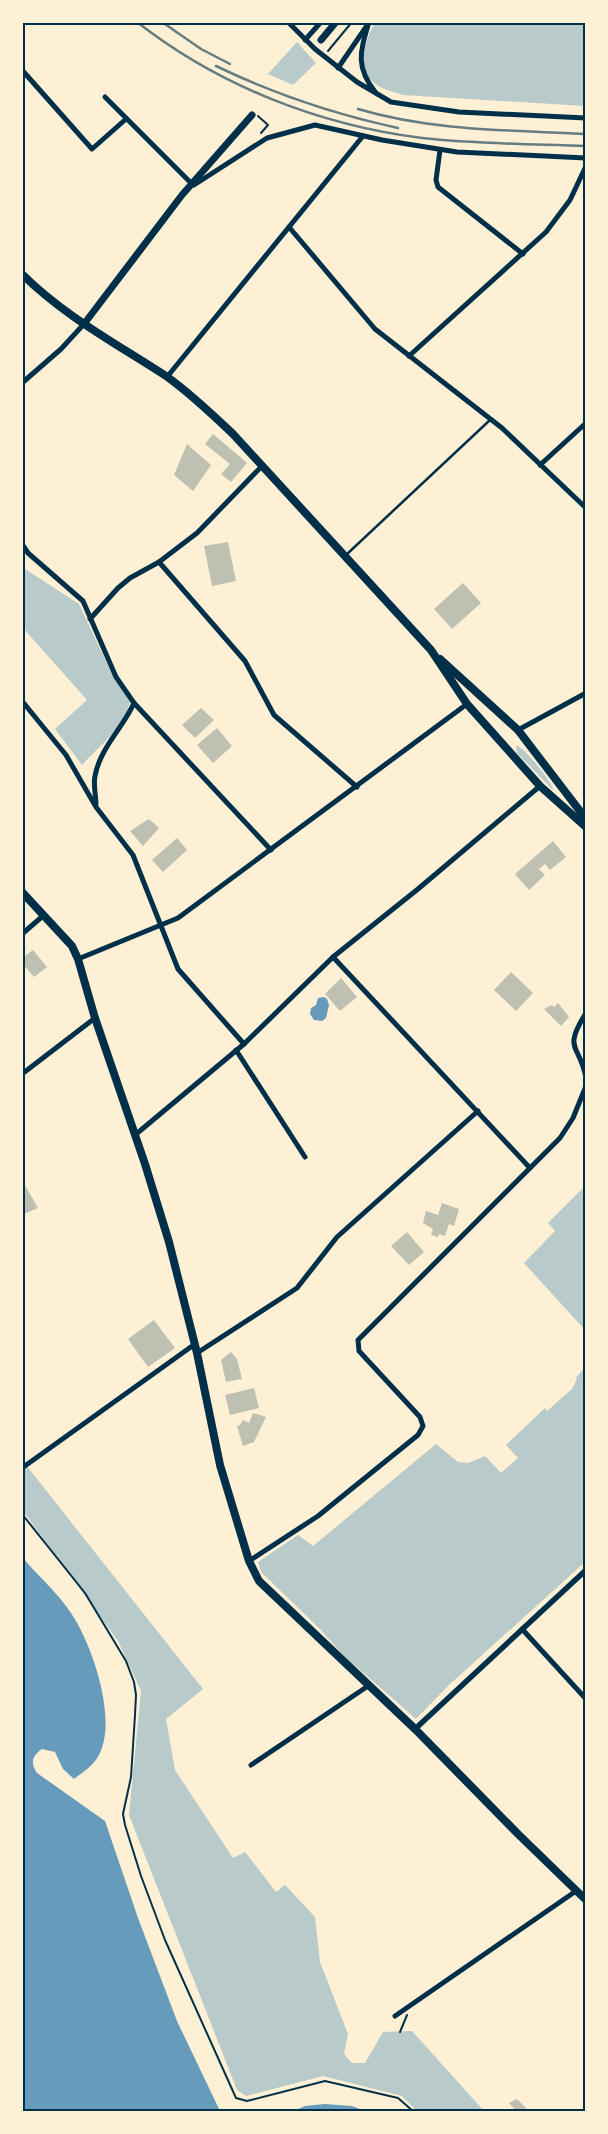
<svg xmlns="http://www.w3.org/2000/svg" width="608" height="2134" font-family="'Nunito Sans',sans-serif">
	<style>
		.green { fill: #b9caca }
		.water { fill: #669bbc }
		.building { fill: #bec0b2 }
		.lines { fill: none; stroke-linecap: round; stroke-linejoin: round }
		.path { stroke: #003049; stroke-width: 2 }
		.service { stroke: #003049; stroke-width: 2.5 }
		.minor { stroke: #003049; stroke-width: 5 }
		.tertiary { stroke: #003049; stroke-width: 5.5 }
		.secondary { stroke: #003049; stroke-width: 7 }
		.primary { stroke: #003049; stroke-width: 8 }
		.rail { stroke: #657d81; stroke-width: 2.5 }
		.neatline { fill: none; stroke: #003049; stroke-width: 2 }
	</style>
	<rect width="100%" height="100%" fill="#fdf0d5"/>
	<g class="green">
		<path d="M375,23h210v83l-182,-11c-9,-3 -22,-6 -29,-12 -18,-15 -9,-43 1,-60z"/>
		<polygon points="297,42 316,63 293,85 268,74"/>
		<path d="M22,567l57,37 35,75 16,22c-4,25 -32,46 -48,64l-27,-36 32,-29 -64,-72z"/>
		<path d="M516,745c11,5 34,35 38,46l-37,-38z"/>
		<polygon points="585,1186 585,1330 524,1263 555,1231 548,1223"/>
		<polygon points="585,1368 585,1562 449,1685 416,1719 343,1655 321,1630 261,1572 258,1562 298,1535 313,1546 436,1444 458,1462 468,1463 485,1456 501,1473 518,1458 506,1445 545,1408 547,1411 572,1389 577,1379 576,1377"/>
		<polygon points="22,1460 203,1689 166,1719 175,1770 233,1858 245,1852 276,1892 285,1885 315,1917 320,1962 348,2034 344,2054 352,2063 365,2063 383,2032 412,2031 484,2111 417,2111 402,2096 323,2076 246,2096 237,2090 129,1815 141,1691 118,1641 23,1511"/>
	</g>
	<g class="water">
		<polygon points="324,997 327,999 329,1005 326,1018 322,1021 314,1020 310,1014 311,1008 316,1005 318,998"/>
		<path d="M23,1558c15,18 35,35 48,55 21,31 47,106 28,142 -5,10 -16,17 -25,24l-11,-10 -8,-17 -13,-3c-10,7 -12,14 -5,24l68,48 33,97 39,103 43,90h-197z"/>
		<polygon points="325,2104 352,2106 365,2111 294,2111 305,2106"/>
	</g>
	<g class="building">
		<polygon points="213,434 247,463 231,482 221,474 230,464 205,444"/>
		<polygon points="187,444 211,465 193,491 174,475"/>
		<polygon points="228,542 236,581 212,586 204,546"/>
		<polygon points="463,583 481,603 452,629 434,609"/>
		<polygon points="201,708 214,720 195,738 182,725"/>
		<polygon points="217,728 232,746 213,763 197,745"/>
		<polygon points="149,819 159,828 143,846 130,831"/>
		<polygon points="177,838 187,850 163,872 152,860"/>
		<polygon points="553,841 566,857 550,870 545,864 539,869 545,875 529,890 515,874"/>
		<polygon points="33,950 47,967 34,977 22,963 22,958"/>
		<polygon points="511,972 533,993 516,1011 494,990"/>
		<polygon points="341,978 357,997 340,1011 325,994"/>
		<polygon points="558,1003 569,1017 561,1026 544,1009 552,1005 554,1007"/>
		<polygon points="26,1187 38,1208 22,1215 22,1188"/>
		<polygon points="442,1203 459,1209 454,1226 449,1224 445,1236 439,1234 438,1237 431,1235 433,1229 423,1223 426,1211 438,1215"/>
		<polygon points="407,1232 424,1252 409,1265 391,1246"/>
		<polygon points="154,1320 175,1348 148,1367 128,1339"/>
		<polygon points="231,1352 237,1359 242,1379 226,1382 221,1360"/>
		<polygon points="254,1388 259,1408 230,1415 225,1395"/>
		<polygon points="253,1413 266,1417 254,1442 243,1446 237,1426 240,1425 243,1420 249,1423"/>
		<polygon points="517,2099 526,2108 522,2112 517,2112 509,2103"/>
	</g>
	<g class="lines">
		<g class="path">
			<polyline points="328,51 352,22"/>
			<polyline points="258,116 268,125 261,133"/>
			<polyline points="22,1514 85,1593 126,1661 134,1682 136,1695 135,1715 131,1777 123,1814 125,1825 141,1876 165,1940 236,2098 247,2101 325,2081 398,2098 414,2112"/>
			<polyline points="400,2032 407,2015"/>
		</g>
		<polyline class="service" points="346,555 490,420"/>
		<g class="minor">
			<polyline points="288,22 315,49 357,82 391,102 459,112 586,118"/>
			<path d="M369,22c-9,30 -14,45 7,71"/>
			<polyline points="305,40 321,22"/>
			<polyline points="338,68 366,27"/>
			<polyline points="22,70 92,149 126,119"/>
			<polyline points="105,97 192,184"/>
			<polyline points="440,150 436,180 438,187 523,254"/>
			<polyline points="194,185 267,138 315,125 382,140 457,152 586,158"/>
			<polyline points="289,227 375,329 502,428 586,508"/>
			<polyline points="409,356 546,232 570,200 586,166"/>
			<polyline points="167,377 363,136"/>
			<polyline points="22,383 61,349 84,324"/>
			<polyline points="540,465 586,423"/>
			<polyline points="22,544 28,553 83,601 116,677 134,703 271,850"/>
			<polyline points="159,562 245,661 274,715 357,787"/>
			<polyline points="90,619 118,588 130,578 159,562 197,533 263,465"/>
			<polyline points="22,701 66,755 96,807 133,855 178,969 244,1044"/>
			<polyline points="518,730 586,693"/>
			<path d="M96,804c0,-8 -3,-19 -1,-28 5,-28 28,-48 39,-73"/>
			<polyline points="22,934 44,915"/>
			<polyline points="333,957 530,1168"/>
			<polyline points="78,959 178,918 467,704"/>
			<path d="M586,1013c-24,38 -6,31 0,65"/>
			<polyline points="236,1050 305,1157"/>
			<polyline points="22,1074 95,1018"/>
			<polyline points="135,1135 244,1044 333,957 418,889 540,786"/>
			<polyline points="197,1353 297,1288 337,1237 478,1111"/>
			<polyline points="22,1468 195,1344"/>
			<polyline points="249,1561 318,1516 418,1435 423,1426 420,1417 359,1351 358,1340 560,1138 573,1118 586,1086"/>
			<polyline points="522,1629 586,1699"/>
			<polyline points="251,1765 368,1686"/>
			<polyline points="395,2016 576,1891"/>
		</g>
		<polyline class="tertiary" points="415,1729 586,1570"/>
		<g class="secondary">
			<polyline points="321,40 336,22"/>
			<polyline points="84,324 182,195 252,115"/>
		</g>
		<g class="primary">
			<path d="M22,274c42,42 95,70 144,102 24,17 46,38 67,58l198,216 36,54 73,82 46,41"/>
			<polyline points="440,659 518,730 586,819"/>
			<polyline points="22,892 72,946 78,959 95,1018 145,1164 169,1242 197,1353 220,1465 249,1561 259,1581 415,1729 518,1834 586,1900"/>
		</g>
		<g class="rail">
			<path d="M137,22c82,64 182,103 285,116 54,6 109,6 164,8"/>
			<polyline points="162,22 201,49 230,64"/>
			<path d="M216,66c56,27 122,49 182,62"/>
			<path d="M358,109c74,22 151,21 228,25"/>
		</g>
	</g>
	<rect width="608" height="2134" fill="none" stroke="#fdf0d5" stroke-width="48"/>
	<rect x="24" y="24" width="560" height="2086" class="neatline"/>
</svg>
